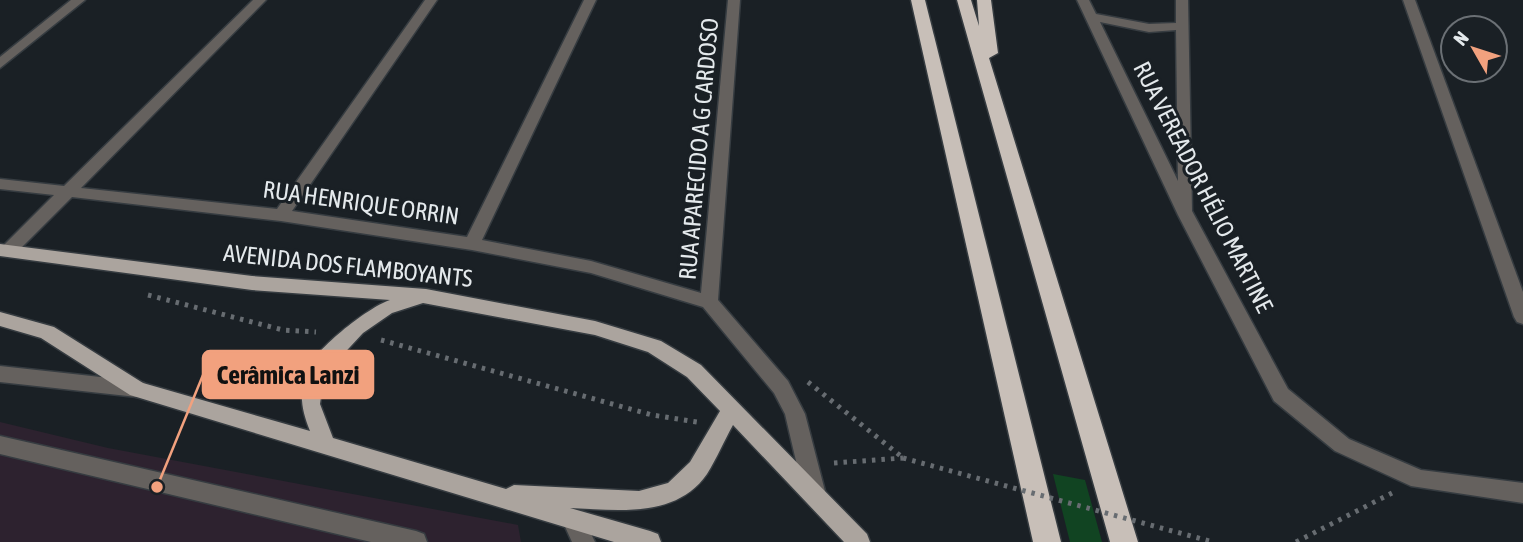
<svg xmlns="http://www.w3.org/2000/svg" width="1523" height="542" font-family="'Asap Condensed',sans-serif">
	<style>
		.industrial { fill: #2d222f }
		.green { fill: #142 }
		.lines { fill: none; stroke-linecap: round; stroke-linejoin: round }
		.minor-casing { stroke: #363c41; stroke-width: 3 }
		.major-casing { stroke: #363c41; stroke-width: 3 }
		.highway-casing { stroke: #363c41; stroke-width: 3 }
		.path { stroke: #676c71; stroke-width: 5; stroke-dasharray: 3.5 6; stroke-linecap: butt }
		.minor { fill: #65615e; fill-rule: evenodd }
		.major { fill: #aba49e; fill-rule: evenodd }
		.highway { fill: #c8bfb8; fill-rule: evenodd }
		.path-bridge { stroke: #676c71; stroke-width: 5; stroke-dasharray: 3.5 6; stroke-linecap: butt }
		.labels { text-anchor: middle; stroke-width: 6; stroke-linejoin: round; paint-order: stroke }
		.street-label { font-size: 24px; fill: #e4e9ec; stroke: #1a2025 }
		.leader { fill: none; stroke: #f2a17e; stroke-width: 2.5 }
		.callout-dot { fill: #f2a17e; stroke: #1a2025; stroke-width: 2.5 }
		.callout { fill: #f2a17e; stroke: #f2a17e; stroke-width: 2.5 }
		.callout-label { font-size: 26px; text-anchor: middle; font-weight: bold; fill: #111 }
	</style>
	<rect width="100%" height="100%" fill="#1a2025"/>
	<polygon class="industrial" points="0,422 108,448 518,525 521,542 0,542"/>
	<polygon class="green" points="1053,474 1085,480 1102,542 1070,542"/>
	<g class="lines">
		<defs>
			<g id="minor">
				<polygon points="71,0 85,0 0,68 0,57"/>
				<polygon points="253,0 266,0 81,188 277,209 425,0 437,0 292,211 467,237 584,0 596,0 482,240 591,261 701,293 728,0 740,0 718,300 788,381 805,414 826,495 823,502 815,505 807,502 804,495 785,414 774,393 703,307 591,273 472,250 281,221 72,197 14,255 2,255 2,247 54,195 0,189 0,179 64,186"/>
				<path d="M1077,0h12l7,14 53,10 27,-1v-23h12l4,211 96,178 61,50 72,31 102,13v20l-112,-17 -76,-35 -61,-50 -96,-186zM1100,22l49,10 27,-2 2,151z"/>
				<polygon points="1403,0 1415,0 1523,292 1523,324 1517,322 1514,317"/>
				<polygon points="0,366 137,381 144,383 147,389 144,395 137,397 0,382"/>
				<polygon points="0,436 416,531 424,534 427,542 371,542 0,454"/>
				<polygon points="573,510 581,513 595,542 572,542 562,520 565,513"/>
			</g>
			<path id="major" d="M0,244l252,32 174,13 169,32 66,20 40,24 166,169 3,8h-26l-111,-117c-9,16 -16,33 -26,49 -31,45 -91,36 -137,34l80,23 8,3 3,8h-47l-484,-147 -89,-57 -41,-12v-14l54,15 89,56 167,48c-8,-20 -11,-35 -5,-57 6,-22 63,-67 85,-74l-138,-10 -252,-34zM423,303l172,32 53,17 39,25 33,34 -30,51 -22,21 -29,8 -125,-6 -8,4 -173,-51 -13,-34 4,-29 39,-42 29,-20z"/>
			<g id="highway">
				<polygon points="911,0 925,0 1061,542 1033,542"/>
				<polygon points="957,0 971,0 979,26 977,0 991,0 998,53 989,58 1138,542 1110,542"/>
			</g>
		</defs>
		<use href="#minor" class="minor-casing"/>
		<use href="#major" class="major-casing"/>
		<use href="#highway" class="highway-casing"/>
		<g class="path">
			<polyline points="148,295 283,330 316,332"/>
			<polyline points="381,340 652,415 697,422"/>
			<polyline points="808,382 902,457"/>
			<polyline points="834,463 903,458"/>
			<polyline points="1296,542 1392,493"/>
		</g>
		<use href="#minor" class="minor"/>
		<use href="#major" class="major"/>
		<use href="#highway" class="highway"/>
		<polyline class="path-bridge" points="903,458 1213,542"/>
	</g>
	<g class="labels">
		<g class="street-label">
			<text transform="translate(699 149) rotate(-85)" y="8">RUA APARECIDO A G CARDOSO</text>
			<text transform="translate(1203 187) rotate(63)" y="8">RUA VEREADOR HÉLIO MARTINE</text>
			<text transform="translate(361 203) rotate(8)" y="8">RUA HENRIQUE ORRIN</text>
			<text transform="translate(348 266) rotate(6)" y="8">AVENIDA DOS FLAMBOYANTS</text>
		</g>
	</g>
	<path class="leader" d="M157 487L203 375"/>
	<circle class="callout-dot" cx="157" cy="487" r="7"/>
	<rect class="callout" x="203" y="351" width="170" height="47" rx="7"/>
	<g class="callout-label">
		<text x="288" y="384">Cerâmica Lanzi</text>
	</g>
	<g transform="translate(1474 49) rotate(309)"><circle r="33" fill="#1a2025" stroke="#6b7075" stroke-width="2"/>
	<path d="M0-5L12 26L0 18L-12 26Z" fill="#f2a17e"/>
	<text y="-10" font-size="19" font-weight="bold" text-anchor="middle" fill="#e4e9ec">N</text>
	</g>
</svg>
